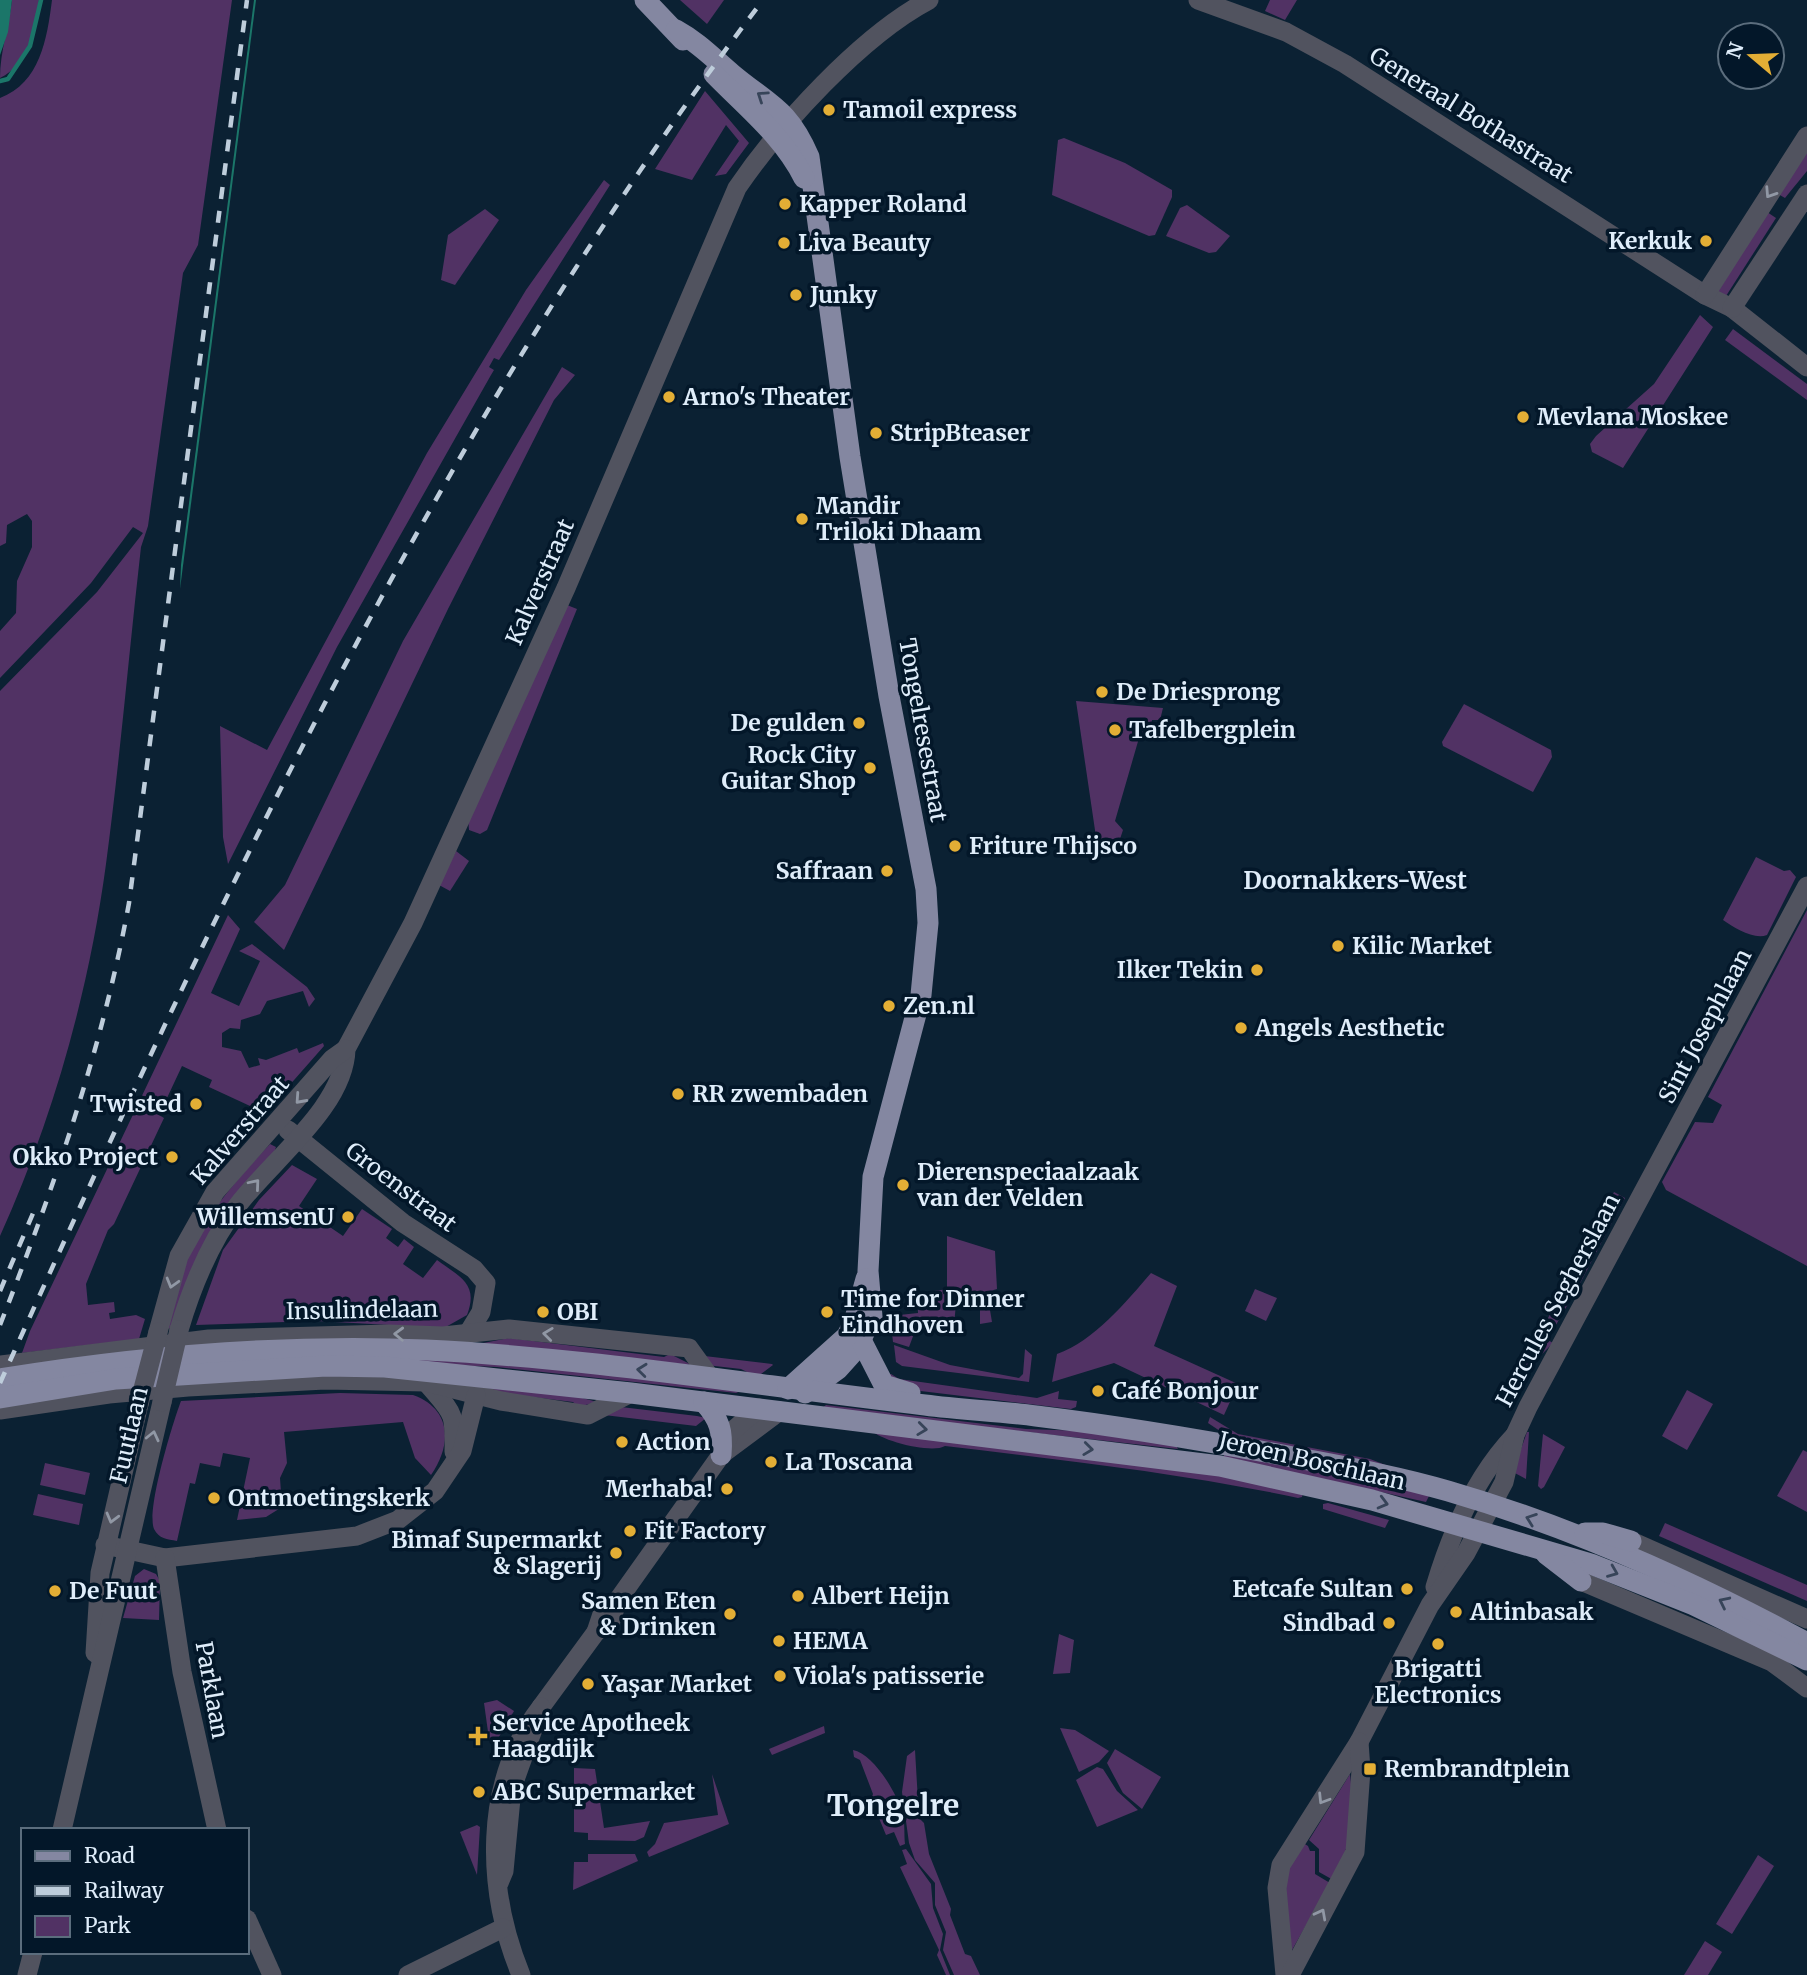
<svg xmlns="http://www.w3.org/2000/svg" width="1807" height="1975" font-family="Merriweather,serif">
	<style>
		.green { fill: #513264 }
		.water { fill: #1b7669 }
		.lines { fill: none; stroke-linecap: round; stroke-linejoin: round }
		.stream { stroke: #1b7669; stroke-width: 4.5 }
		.minor { stroke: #51535f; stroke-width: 19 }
		.major { stroke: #8487a1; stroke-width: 21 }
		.rail { stroke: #becddb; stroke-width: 4.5; stroke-dasharray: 12 12; stroke-linecap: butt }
		.minor-bridge { stroke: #51535f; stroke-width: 19 }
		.oneway { stroke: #374459 }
		.oneway2 { stroke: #9198a5 }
		.poi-dot { fill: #e3ae35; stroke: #031729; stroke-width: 2.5 }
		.labels { text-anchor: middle; stroke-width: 7; stroke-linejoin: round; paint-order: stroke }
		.poi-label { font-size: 23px; font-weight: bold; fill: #dfedfa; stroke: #031729; text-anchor: start }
		.street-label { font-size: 23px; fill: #dfedfa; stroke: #031729 }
		.neighbourhood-label { font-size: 24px; font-weight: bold; fill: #dfedfa; stroke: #031729 }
		.district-label { font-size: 30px; font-weight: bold; fill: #dfedfa; stroke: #031729 }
	</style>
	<rect width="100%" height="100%" fill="#0b2133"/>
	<g class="green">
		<path d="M12,0h27c-3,29 -10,64 -39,78 0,-26 9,-52 12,-78z"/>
		<path d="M52,0h180l-34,245 -15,28 -35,253 -7,21c-12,105 -21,212 -35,317 -17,127 -53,255 -106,372v-545l97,-99 46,-59 -10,-6 -42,56 -91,95v-47l16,-18 1,-32 15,-34v-26l-5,-7 -20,11 -1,18 -6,3v-448c40,-15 47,-59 52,-98z"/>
		<polygon points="680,0 724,0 707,24"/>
		<polygon points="1270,0 1297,0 1285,20 1265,11"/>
		<polygon points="705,91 749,143 726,174 715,176 739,141 726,125 692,180 655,169"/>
		<polygon points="1064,138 1125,163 1172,190 1172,197 1155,235 1149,236 1052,195 1058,140"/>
		<polygon points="1807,148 1807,171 1785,198 1778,194"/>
		<polygon points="604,180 610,185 499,360 494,358 489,367 494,370 491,375 337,647 228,864 223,837 220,726 267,750 427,453 526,290"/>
		<polygon points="1187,205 1230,236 1216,252 1209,253 1166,236 1180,208"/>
		<polygon points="485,209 499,220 455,285 441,280 448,235"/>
		<polygon points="1767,212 1776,218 1726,296 1717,293"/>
		<polygon points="1700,315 1713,327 1623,468 1592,452 1590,444 1596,436 1654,384"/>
		<polygon points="1733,329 1807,384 1807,400 1725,340"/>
		<polygon points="562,367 575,375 554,400 448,609 284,950 254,922 285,885 403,641"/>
		<polygon points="567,605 577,609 487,830 480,834 469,830 468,818"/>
		<polygon points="1076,701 1163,708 1160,720 1152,720 1149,740 1139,738 1115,821 1123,830 1118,845 1114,846 1096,837"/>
		<polygon points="1464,704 1551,750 1552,757 1533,792 1443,746 1442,742"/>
		<polygon points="456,851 469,861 450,891 439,885"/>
		<path d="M1756,857l28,14 6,-1 6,7 -29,58c-13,5 -33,-7 -44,-15z"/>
		<polygon points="1807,910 1807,1266 1666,1190 1662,1182 1695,1122 1713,1123 1722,1105 1708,1097"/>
		<polygon points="228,915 240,929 211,993 239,1006 260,961 239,951 252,944 307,987 315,999 309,1007 303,991 267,1001 260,1014 241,1020 240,1029 230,1028 222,1033 222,1047 241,1051 249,1068 260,1065 258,1058 266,1060 297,1048 299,1053 323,1043 324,1046 265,1113 209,1087 212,1080 182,1066 159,1115 164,1118 114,1224 108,1230 86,1284 88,1305 114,1302 115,1312 109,1313 110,1319 136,1315 145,1319 139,1339 22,1353 30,1331"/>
		<path d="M270,1144l6,3 -1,3 -102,178 -10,1c8,-24 14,-49 24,-72 20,-44 50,-78 83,-113z"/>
		<path d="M292,1165l25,14 -18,27 44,30 19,-27 30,20 -6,9 12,9 6,-8 10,8 -11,17 20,14 14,-18c23,17 42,24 30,55l-23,13 -127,-7 -121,4 27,-75 36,-50z"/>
		<polygon points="1614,1192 1625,1198 1600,1245 1589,1239"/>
		<polygon points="947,1236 995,1251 997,1289 987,1292 992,1322 980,1324 980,1306 956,1304 953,1335 918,1323 909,1347 893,1342 890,1316 918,1313 917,1294 947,1289"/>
		<polygon points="1588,1242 1599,1247 1574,1295 1563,1289"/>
		<path d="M1151,1273l26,13 -23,60 84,38 -14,31 -110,-52 -62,19 5,-28c37,-13 69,-52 94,-81z"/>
		<polygon points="1255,1289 1277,1298 1266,1321 1245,1311"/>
		<polygon points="1562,1292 1572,1297 1549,1337 1540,1333"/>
		<polygon points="1539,1335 1553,1343 1538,1358 1518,1388 1512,1386"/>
		<polygon points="509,1338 664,1357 670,1354 692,1365 478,1344"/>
		<polygon points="894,1345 950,1365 1019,1378 1023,1374 1025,1349 1032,1355 1029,1382 902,1366 896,1362"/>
		<polygon points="696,1355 772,1364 773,1365 757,1377 741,1369 706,1365"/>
		<polygon points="382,1356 522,1364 741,1391 736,1393 497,1367 381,1362"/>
		<polygon points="891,1374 899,1379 1037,1398 1059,1391 1058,1399 1077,1401 1076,1407 1071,1409 904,1389 883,1376"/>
		<polygon points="463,1381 579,1397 597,1402 578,1407 573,1402 501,1393"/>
		<polygon points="1687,1390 1713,1404 1687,1450 1662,1436"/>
		<path d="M340,1393l73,2c39,14 39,50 18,80l-16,-17 -12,-36 -119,10 3,31 -7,15 2,29 -16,10 -29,3 13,-62 -27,-5 -3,14 -20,-4 -5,21 -5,-1 -13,58c-10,-2 -18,-2 -23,-12 -8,-19 19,-107 27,-128z"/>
		<polygon points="826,1405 1026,1429 1085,1431 1176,1446 1178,1449 821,1409"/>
		<polygon points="621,1407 697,1416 706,1418 696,1426 604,1415"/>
		<polygon points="1210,1417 1238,1434 1370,1459 1396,1469 1229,1437 1208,1423"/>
		<path d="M871,1430l338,42 94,20 -1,5 -4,1c-116,-25 -235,-38 -353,-52 -13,8 -64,-5 -74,-16z"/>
		<polygon points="1527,1432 1529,1432 1526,1479 1513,1472"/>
		<polygon points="1543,1434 1565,1447 1544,1487 1541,1489 1538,1486"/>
		<polygon points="1803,1450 1807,1452 1807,1512 1777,1496"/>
		<polygon points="1224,1454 1243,1454 1430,1494 1426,1502 1224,1457"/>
		<polygon points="45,1463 90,1473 85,1495 40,1485"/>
		<polygon points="38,1494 83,1504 79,1525 33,1515"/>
		<polygon points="1328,1503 1389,1520 1385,1528 1323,1509 1323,1504"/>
		<polygon points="1665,1523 1807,1585 1807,1601 1659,1536"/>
		<polygon points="144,1569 156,1574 160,1581 159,1620 123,1618 135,1576"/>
		<polygon points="1059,1634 1074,1640 1070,1673 1053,1674"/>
		<polygon points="497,1700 514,1711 496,1742 492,1742 489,1739 484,1703"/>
		<polygon points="824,1726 825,1733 772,1755 769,1749"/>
		<polygon points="1060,1728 1075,1730 1109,1751 1099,1762 1079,1772"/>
		<polygon points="1115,1749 1161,1777 1142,1809 1123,1793 1107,1763"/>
		<path d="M853,1750c21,4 46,46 50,66 2,8 1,19 2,28l-5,2 -6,-14 -8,3 -15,-36 2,-5 -13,-34 -6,-3z"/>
		<polygon points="915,1750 919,1818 924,1823 929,1854 951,1909 950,1915 965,1954 971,1956 980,1975 954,1975 943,1950 946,1932 935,1905 935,1883 915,1860 909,1843 902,1792 907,1756"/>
		<polygon points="1097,1767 1103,1769 1117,1791 1138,1810 1097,1827 1076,1780"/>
		<polygon points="574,1768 595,1769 604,1828 650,1821 644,1837 635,1841 588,1840 588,1833 574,1832"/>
		<polygon points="712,1774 729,1824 649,1857 647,1852 655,1844 664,1823 718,1815"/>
		<polygon points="1350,1774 1355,1822 1335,1881 1319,1872 1319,1849 1309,1840"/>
		<polygon points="477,1825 480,1827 477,1875 460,1832"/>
		<polygon points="1300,1841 1308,1846 1310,1851 1315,1851 1315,1874 1330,1883 1292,1950 1280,1881"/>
		<polygon points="906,1849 931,1884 933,1908 943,1934 940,1950 950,1975 946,1975 937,1955 939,1950 900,1867 907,1864 902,1850"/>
		<polygon points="588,1854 635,1854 638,1861 573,1890 574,1862 588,1862"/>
		<polygon points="1758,1855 1774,1866 1732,1934 1716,1924"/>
		<polygon points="1705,1941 1722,1952 1708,1975 1684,1975"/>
	</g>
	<g class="water">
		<polygon points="0,0 12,0 8,32 0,55"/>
		<polygon points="254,0 256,0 180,589 181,565"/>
	</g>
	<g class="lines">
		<polyline class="stream" points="0,81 8,79 30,46 41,0"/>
		<g class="minor">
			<polyline points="1198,0 1286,32 1345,64 1705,295 1732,308 1807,367"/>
			<polyline points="1705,295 1807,136"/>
			<polyline points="1732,308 1807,194"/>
			<polyline points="288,1130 403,1223 474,1269 486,1283 481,1312 467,1335"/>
			<path d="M179,1330c13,-44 31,-88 59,-125 34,-45 107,-99 108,-156l67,-126 153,-335 171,-400c43,-63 124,-152 192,-188"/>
			<polyline points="158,1332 179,1256 215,1192 332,1059 346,1049"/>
			<polyline points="0,1365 209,1339 388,1334 443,1336 509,1329 689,1348 710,1377"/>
			<path d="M426,1382c27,32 29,28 28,70"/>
			<polyline points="0,1410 109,1394 188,1387 325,1380 426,1382 501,1401 588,1415 631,1393"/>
			<polyline points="725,1452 780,1411"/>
			<polyline points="1631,1541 1807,1619"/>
			<polyline points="105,1545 165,1558 357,1536 398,1520 435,1491 462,1451 476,1395"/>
			<polyline points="165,1558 182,1672 217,1830"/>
			<polyline points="1581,1581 1772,1662 1807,1688"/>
			<path d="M1435,1587c16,-54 41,-111 80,-152"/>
			<polyline points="618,1600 611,1620 596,1632 602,1614 618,1600 721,1455 730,1433 759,1408"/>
			<polyline points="95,1653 100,1573 139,1404"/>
			<polyline points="541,1707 596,1632"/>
			<polyline points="62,1830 162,1402"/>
			<path d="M499,1883l5,-12 8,-83 29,-81c-59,76 -55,183 -20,268"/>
			<polyline points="247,1919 272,1975"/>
			<polyline points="27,1975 33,1952"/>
			<polyline points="408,1975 503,1928"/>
			<polyline points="1285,1975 1277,1888 1281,1865 1359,1742 1430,1605 1466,1553 1504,1482 1515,1435 1528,1407 1807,886"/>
			<polyline points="1290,1975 1355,1852 1361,1770 1359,1742"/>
		</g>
		<g class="major">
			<polyline points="645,0 683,40"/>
			<path d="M676,30c22,12 37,28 56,44 37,31 56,34 77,83l41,300 39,239 37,193 2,34 -7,72 -48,182 -5,94 4,46 -16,32 -18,20 -33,24"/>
			<path d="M714,74c32,33 69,62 90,104"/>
			<polyline points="862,1342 884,1385 910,1393"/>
			<path d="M0,1379c141,-23 283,-35 426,-29 167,8 333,36 499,55 37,5 75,6 111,11 90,11 178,26 267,43 48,9 97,18 145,32 124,36 246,91 359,152"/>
			<polyline points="788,1389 847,1336 854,1322 866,1279"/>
			<polyline points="0,1398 116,1379 326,1366 385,1367 631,1393 1220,1466 1372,1500 1591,1564 1694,1605 1807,1660"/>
			<path d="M704,1402c16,18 19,29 17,53"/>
			<polyline points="1585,1533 1603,1533 1631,1541"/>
			<polyline points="1546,1554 1581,1581"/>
		</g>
		<g class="rail">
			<polyline points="0,1291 37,1204"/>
			<path d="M0,1325c54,-138 102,-275 129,-422l118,-903"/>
			<path d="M0,1383c214,-475 446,-968 763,-1383"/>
		</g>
		<g class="minor-bridge">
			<polyline points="162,1402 179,1330"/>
			<polyline points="139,1404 158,1332"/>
		</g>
	</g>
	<defs><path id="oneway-chevron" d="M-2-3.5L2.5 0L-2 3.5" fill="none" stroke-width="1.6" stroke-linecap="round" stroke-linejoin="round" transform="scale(1.75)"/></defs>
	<g class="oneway">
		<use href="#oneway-chevron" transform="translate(762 96) rotate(-146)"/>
		<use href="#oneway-chevron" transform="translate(642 1370) rotate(-174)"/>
		<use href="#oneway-chevron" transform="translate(922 1429) rotate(7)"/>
		<use href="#oneway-chevron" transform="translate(1088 1449) rotate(7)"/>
		<use href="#oneway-chevron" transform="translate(1383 1503) rotate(15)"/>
		<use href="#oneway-chevron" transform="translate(1531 1519) rotate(-160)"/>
		<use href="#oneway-chevron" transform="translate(1613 1572) rotate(22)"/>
		<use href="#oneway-chevron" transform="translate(1724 1602) rotate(-154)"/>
	</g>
	<g class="oneway2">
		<use href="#oneway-chevron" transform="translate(1770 193) rotate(123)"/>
		<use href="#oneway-chevron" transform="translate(300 1099) rotate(132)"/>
		<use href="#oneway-chevron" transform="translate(255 1184) rotate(-50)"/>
		<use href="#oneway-chevron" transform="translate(172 1283) rotate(106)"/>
		<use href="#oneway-chevron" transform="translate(399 1334) rotate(-178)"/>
		<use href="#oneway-chevron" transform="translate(548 1334) rotate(-173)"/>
		<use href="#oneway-chevron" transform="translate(153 1436) rotate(-77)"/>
		<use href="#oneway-chevron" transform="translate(112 1518) rotate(105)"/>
		<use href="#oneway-chevron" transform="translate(1323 1799) rotate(122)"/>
		<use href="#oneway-chevron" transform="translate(1321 1914) rotate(-62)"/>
	</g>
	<g class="poi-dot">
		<circle cx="829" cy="110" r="7"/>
		<circle cx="785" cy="204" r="7"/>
		<circle cx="1706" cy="241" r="7"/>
		<circle cx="784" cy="243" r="7"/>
		<circle cx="796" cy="295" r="7"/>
		<circle cx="669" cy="397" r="7"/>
		<circle cx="1523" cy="417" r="7"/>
		<circle cx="876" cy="433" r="7"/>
		<circle cx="802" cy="519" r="7"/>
		<circle cx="1102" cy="692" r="7"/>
		<circle cx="859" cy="723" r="7"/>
		<circle cx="1115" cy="730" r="7"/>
		<circle cx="870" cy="768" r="7"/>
		<circle cx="955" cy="846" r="7"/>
		<circle cx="887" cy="871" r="7"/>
		<circle cx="1338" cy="946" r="7"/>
		<circle cx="1257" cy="970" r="7"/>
		<circle cx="889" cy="1006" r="7"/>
		<circle cx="1241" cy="1028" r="7"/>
		<circle cx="678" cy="1094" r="7"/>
		<circle cx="196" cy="1104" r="7"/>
		<circle cx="172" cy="1157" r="7"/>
		<circle cx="903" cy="1185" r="7"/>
		<circle cx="348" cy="1217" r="7"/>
		<circle cx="543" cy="1312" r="7"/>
		<circle cx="827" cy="1312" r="7"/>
		<circle cx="1098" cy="1391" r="7"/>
		<circle cx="622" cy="1442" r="7"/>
		<circle cx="771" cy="1462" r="7"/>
		<circle cx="727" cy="1489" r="7"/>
		<circle cx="214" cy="1498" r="7"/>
		<circle cx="630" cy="1531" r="7"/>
		<circle cx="616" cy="1553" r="7"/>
		<circle cx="1407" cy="1589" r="7"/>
		<circle cx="55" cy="1591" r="7"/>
		<circle cx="798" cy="1596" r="7"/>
		<circle cx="1456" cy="1612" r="7"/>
		<circle cx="730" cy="1614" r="7"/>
		<circle cx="1389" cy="1623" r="7"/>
		<circle cx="779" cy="1641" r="7"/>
		<circle cx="1438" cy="1644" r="7"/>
		<circle cx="780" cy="1676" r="7"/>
		<circle cx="588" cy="1684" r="7"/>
		<path d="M474.5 1725.5h7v7h7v7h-7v7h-7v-7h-7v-7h7z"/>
		<rect x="1363" y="1762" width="14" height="14" rx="3.5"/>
		<circle cx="479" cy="1792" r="7"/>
	</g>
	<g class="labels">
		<g class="poi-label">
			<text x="843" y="118">Tamoil express</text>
			<text x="799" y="212">Kapper Roland</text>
			<text x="1692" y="249" text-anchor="end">Kerkuk</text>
			<text x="798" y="251">Liva Beauty</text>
			<text x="810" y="303">Junky</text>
			<text x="683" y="405">Arno's Theater</text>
			<text x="1537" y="425">Mevlana Moskee</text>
			<text x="890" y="441">StripBteaser</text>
			<text x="816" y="514">Mandir<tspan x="816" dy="26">Triloki Dhaam</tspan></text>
			<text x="1116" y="700">De Driesprong</text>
			<text x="845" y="731" text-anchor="end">De gulden</text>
			<text x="1129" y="738">Tafelbergplein</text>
			<text x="856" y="763" text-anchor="end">Rock City<tspan x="856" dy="26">Guitar Shop</tspan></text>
			<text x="969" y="854">Friture Thijsco</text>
			<text x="873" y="879" text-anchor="end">Saffraan</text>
			<text x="1352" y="954">Kilic Market</text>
			<text x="1243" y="978" text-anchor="end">Ilker Tekin</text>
			<text x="903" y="1014">Zen.nl</text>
			<text x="1255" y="1036">Angels Aesthetic</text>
			<text x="692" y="1102">RR zwembaden</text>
			<text x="182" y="1112" text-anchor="end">Twisted</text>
			<text x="158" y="1165" text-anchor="end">Okko Project</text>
			<text x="917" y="1180">Dierenspeciaalzaak<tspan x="917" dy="26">van der Velden</tspan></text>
			<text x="334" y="1225" text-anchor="end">WillemsenU</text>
			<text x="841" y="1307">Time for Dinner<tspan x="841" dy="26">Eindhoven</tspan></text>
			<text x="557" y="1320">OBI</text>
			<text x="1112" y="1399">Café Bonjour</text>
			<text x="636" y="1450">Action</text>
			<text x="785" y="1470">La Toscana</text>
			<text x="713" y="1497" text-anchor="end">Merhaba!</text>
			<text x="228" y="1506">Ontmoetingskerk</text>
			<text x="644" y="1539">Fit Factory</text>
			<text x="602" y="1548" text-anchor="end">Bimaf Supermarkt<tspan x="602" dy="26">&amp; Slagerij</tspan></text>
			<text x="1393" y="1597" text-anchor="end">Eetcafe Sultan</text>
			<text x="69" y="1599">De Fuut</text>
			<text x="812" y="1604">Albert Heijn</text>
			<text x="716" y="1609" text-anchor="end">Samen Eten<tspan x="716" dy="26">&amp; Drinken</tspan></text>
			<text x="1470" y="1620">Altinbasak</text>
			<text x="1375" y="1631" text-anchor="end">Sindbad</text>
			<text x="793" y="1649">HEMA</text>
			<text x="1438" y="1677" text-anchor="middle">Brigatti<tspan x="1438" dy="26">Electronics</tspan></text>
			<text x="794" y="1684">Viola's patisserie</text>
			<text x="602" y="1692">Yaşar Market</text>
			<text x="492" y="1731">Service Apotheek<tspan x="492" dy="26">Haagdijk</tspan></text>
			<text x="1384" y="1777">Rembrandtplein</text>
			<text x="493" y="1800">ABC Supermarket</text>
		</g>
		<g class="street-label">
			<text transform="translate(1471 115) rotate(32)" y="8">Generaal Bothastraat</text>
			<text transform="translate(540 582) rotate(-66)" y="8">Kalverstraat</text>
			<text transform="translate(923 730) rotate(80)" y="8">Tongelresestraat</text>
			<text transform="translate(1705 1026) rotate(-62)" y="8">Sint Josephlaan</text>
			<text transform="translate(240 1130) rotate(-49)" y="8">Kalverstraat</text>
			<text transform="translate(401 1187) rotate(37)" y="8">Groenstraat</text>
			<text transform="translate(1558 1300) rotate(-62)" y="8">Hercules Segherslaan</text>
			<text transform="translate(362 1310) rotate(-1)" y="8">Insulindelaan</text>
			<text transform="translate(129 1435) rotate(-77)" y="8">Fuutlaan</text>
			<text transform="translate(1312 1461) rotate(13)" y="8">Jeroen Boschlaan</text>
			<text transform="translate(212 1690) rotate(80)" y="8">Parklaan</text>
		</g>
		<g class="neighbourhood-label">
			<text x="1355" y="889">Doornakkers-West</text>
		</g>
		<g class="district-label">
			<text x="893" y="1816">Tongelre</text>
		</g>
	</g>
	<rect x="21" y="1828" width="228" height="126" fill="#031729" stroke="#5b6d7d" stroke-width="2"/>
	<rect x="35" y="1851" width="35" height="10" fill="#8487a1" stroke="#5b6d7d" stroke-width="2"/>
	<text x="84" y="1863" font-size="21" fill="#dfedfa">Road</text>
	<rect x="35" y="1886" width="35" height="10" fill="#becddb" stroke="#5b6d7d" stroke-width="2"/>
	<text x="84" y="1898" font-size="21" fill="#dfedfa">Railway</text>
	<rect x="35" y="1916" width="35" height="21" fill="#513264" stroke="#5b6d7d" stroke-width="2"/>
	<text x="84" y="1933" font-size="21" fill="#dfedfa">Park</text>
	<g transform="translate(1751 56) rotate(289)"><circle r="33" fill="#031729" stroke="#5b6d7d" stroke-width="2"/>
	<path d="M0-5L12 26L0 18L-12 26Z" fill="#e3ae35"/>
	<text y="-10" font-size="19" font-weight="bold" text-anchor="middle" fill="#dfedfa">N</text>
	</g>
</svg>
